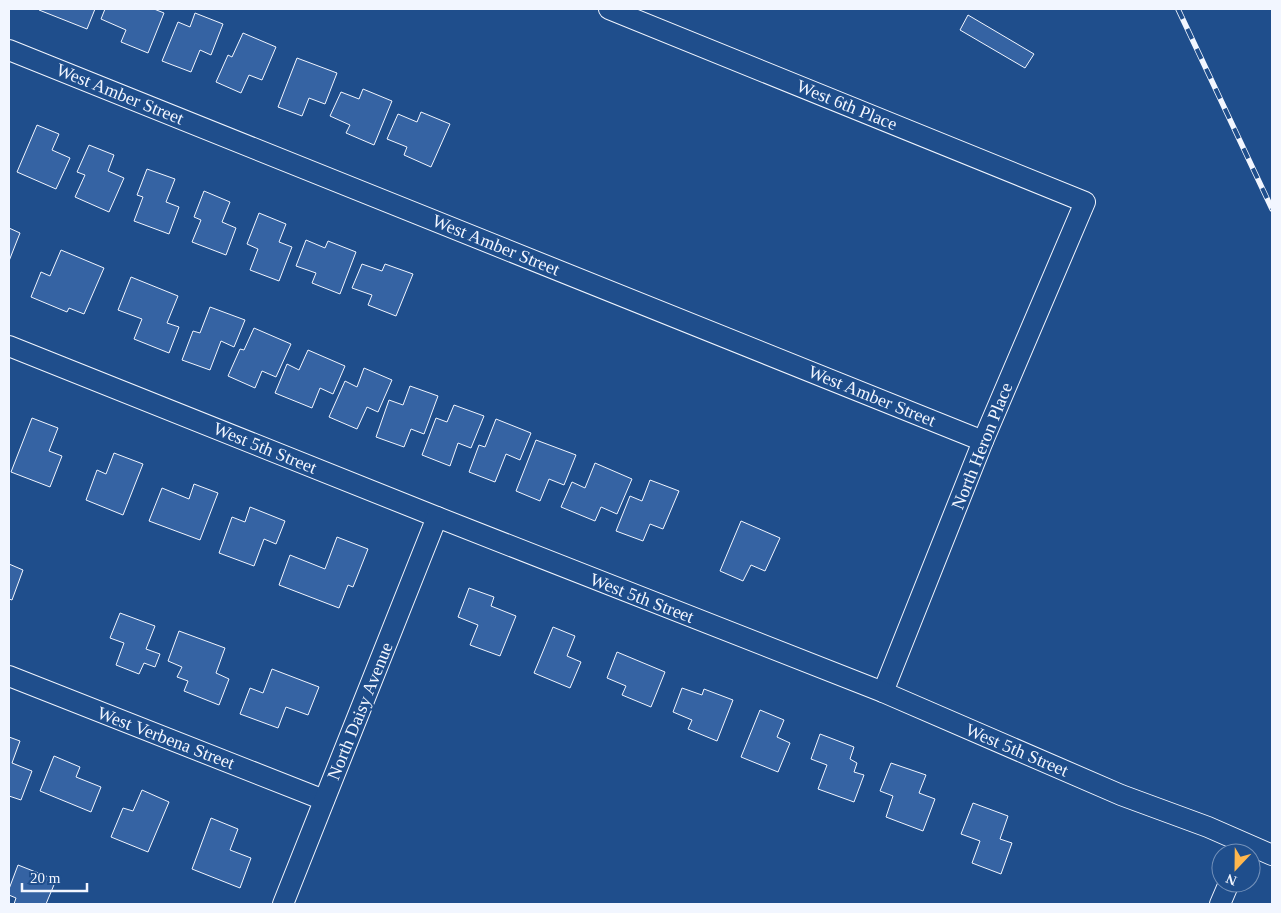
<svg xmlns="http://www.w3.org/2000/svg" width="1281" height="913" font-family="Georgia,serif">
	<style>
		.building { fill: #3563a3; stroke: #f2f6ff }
		.lines { fill: none; stroke-linecap: round; stroke-linejoin: round }
		.minor-casing { stroke: #f2f6ff; stroke-width: 22 }
		.minor { stroke: #1f4e8c; stroke-width: 20 }
		.rail-casing { stroke: #f2f6ff; stroke-width: 5.5 }
		.rail { stroke: #1f4e8c; stroke-width: 4; stroke-dasharray: 11; stroke-linecap: butt }
		.labels { text-anchor: middle; stroke-width: 4; stroke-linejoin: round; paint-order: stroke }
		.street-label { font-size: 18px; fill: #f2f6ff; stroke: #1f4e8c }
	</style>
	<rect width="100%" height="100%" fill="#1f4e8c"/>
	<g class="building">
		<polygon points="40,9 95,9 87,29 39,10"/>
		<polygon points="105,9 154,9 164,13 148,53 121,42 126,30 101,19"/>
		<polygon points="195,13 223,24 211,55 200,50 191,72 162,61 178,22 190,27"/>
		<polygon points="968,15 1034,54 1025,68 960,30"/>
		<polygon points="243,33 276,47 262,80 249,75 241,93 216,82 228,55 232,57"/>
		<polygon points="297,58 337,73 325,104 309,98 302,116 278,107"/>
		<polygon points="363,89 392,101 374,145 346,133 350,125 330,116 341,92 359,99"/>
		<polygon points="421,112 450,124 431,167 404,155 407,147 387,139 398,114 417,122"/>
		<polygon points="37,125 59,134 52,150 70,158 56,189 17,172"/>
		<polygon points="89,145 114,155 108,171 124,178 109,212 75,197 85,175 77,172"/>
		<polygon points="147,169 175,179 166,202 179,207 169,234 134,221 143,197 137,195"/>
		<polygon points="204,191 230,202 222,222 236,228 226,255 192,242 201,220 194,217"/>
		<polygon points="259,213 286,224 279,242 292,247 279,281 250,270 258,249 247,244"/>
		<polygon points="9,228 20,233 9,261"/>
		<polygon points="306,240 325,248 328,241 356,252 340,294 312,283 316,273 296,266"/>
		<polygon points="61,250 104,268 84,314 69,308 67,312 31,297 41,272 50,276"/>
		<polygon points="362,264 382,271 385,264 413,274 396,316 368,305 372,295 352,288"/>
		<polygon points="131,277 178,296 167,323 179,327 169,353 134,339 142,319 118,310"/>
		<polygon points="210,307 245,320 234,347 221,341 210,370 182,360 193,331 200,333"/>
		<polygon points="254,328 291,344 276,377 262,371 255,388 228,376 240,349 244,350"/>
		<polygon points="308,350 345,366 333,394 320,388 312,408 275,393 287,364 299,370"/>
		<polygon points="364,368 392,380 378,412 367,407 357,429 329,417 345,381 357,387"/>
		<polygon points="410,386 438,396 424,434 411,429 404,447 376,437 389,400 403,405"/>
		<polygon points="454,405 484,416 471,448 458,443 450,466 422,455 436,418 447,422"/>
		<polygon points="32,418 58,428 49,451 62,456 50,487 11,472"/>
		<polygon points="496,419 531,433 520,460 506,454 495,482 469,472 479,445 485,447"/>
		<polygon points="536,440 576,455 564,485 549,479 540,501 516,491"/>
		<polygon points="114,453 143,464 123,515 86,500 97,470 106,474"/>
		<polygon points="595,463 632,479 617,514 601,507 595,521 561,507 572,482 585,488"/>
		<polygon points="650,480 679,491 663,529 650,524 643,541 616,531 630,496 642,501"/>
		<polygon points="194,484 218,493 200,540 149,521 162,488 189,499"/>
		<polygon points="250,507 285,521 276,544 264,539 254,566 219,553 232,517 245,522"/>
		<polygon points="741,521 780,538 765,571 751,565 743,581 720,571"/>
		<polygon points="337,537 368,549 353,587 348,585 339,608 279,585 290,555 325,569"/>
		<polygon points="9,564 23,570 12,600 9,599"/>
		<polygon points="469,588 494,597 491,606 516,616 500,656 470,645 478,625 458,617"/>
		<polygon points="120,613 155,626 146,649 160,654 155,667 144,663 139,674 116,665 124,643 110,638"/>
		<polygon points="553,627 575,636 567,656 581,662 570,688 534,673"/>
		<polygon points="179,631 225,648 216,673 229,679 219,705 184,691 188,681 177,677 182,667 168,661"/>
		<polygon points="617,652 665,672 651,707 622,695 626,686 607,678"/>
		<polygon points="272,669 319,687 308,715 286,707 278,728 240,714 250,688 263,693"/>
		<polygon points="682,688 702,695 704,689 733,700 717,741 688,729 692,720 673,712"/>
		<polygon points="760,710 784,720 777,737 790,743 778,772 741,757"/>
		<polygon points="820,734 854,747 850,759 857,763 854,772 864,775 854,802 818,789 827,765 811,759"/>
		<polygon points="9,737 20,741 12,763 32,771 21,800 9,796"/>
		<polygon points="54,756 80,767 76,777 101,787 91,812 40,791"/>
		<polygon points="891,763 926,775 919,793 935,799 923,831 886,817 893,796 880,791"/>
		<polygon points="142,790 169,802 148,852 111,837 123,808 133,811"/>
		<polygon points="973,803 1008,816 1000,839 1012,843 1001,874 972,863 980,841 961,834"/>
		<polygon points="211,818 238,829 230,850 251,858 240,888 192,869"/>
		<polygon points="18,865 56,880 46,904 14,904 16,898 9,895 9,889"/>
	</g>
	<g class="lines">
		<defs>
			<g id="minor">
				<polyline points="609,9 1085,202 983,441 883,692"/>
				<polyline points="9,50 983,441"/>
				<polyline points="9,346 437,517 883,692 1121,795 1208,827 1272,855"/>
				<polyline points="9,676 324,800"/>
				<polyline points="283,904 437,517"/>
				<polyline points="1220,904 1229,883"/>
			</g>
		</defs>
		<use href="#minor" class="minor-casing"/>
		<use href="#minor" class="minor"/>
		<defs>
			<polyline id="rail" points="1178,9 1272,209"/>
		</defs>
		<use href="#rail" class="rail-casing"/>
		<use href="#rail" class="rail"/>
	</g>
	<g class="labels">
		<g class="street-label">
			<text transform="translate(120 94) rotate(22)" y="6">West Amber Street</text>
			<text transform="translate(847 105) rotate(22)" y="6">West 6th Place</text>
			<text transform="translate(496 245) rotate(22)" y="6">West Amber Street</text>
			<text transform="translate(872 396) rotate(22)" y="6">West Amber Street</text>
			<text transform="translate(982 446) rotate(-68)" y="6">North Heron Place</text>
			<text transform="translate(265 448) rotate(22)" y="6">West 5th Street</text>
			<text transform="translate(642 598) rotate(21)" y="6">West 5th Street</text>
			<text transform="translate(360 711) rotate(-68)" y="6">North Daisy Avenue</text>
			<text transform="translate(166 738) rotate(21)" y="6">West Verbena Street</text>
			<text transform="translate(1017 750) rotate(23)" y="6">West 5th Street</text>
		</g>
	</g>
	<rect width="1281" height="913" fill="none" stroke="#f2f6ff" stroke-width="20"/>
	<g transform="translate(1236 868) rotate(202)"><circle r="24" fill="#1f4e8c" stroke="#7391ba"/>
	<path d="M0-4L9 19L0 12L-9 19Z" fill="#ffb74d"/>
	<text y="-8" font-size="14" font-weight="bold" text-anchor="middle" fill="#f2f6ff">N</text>
	</g>
	<path d="M22 883v8h65v-8" fill="none" stroke="#f2f6ff" stroke-width="2.5"/>
	<text x="30" y="883" font-size="15" fill="#f2f6ff" stroke="#1f4e8c" stroke-width="4" paint-order="stroke">20 m</text>
</svg>
